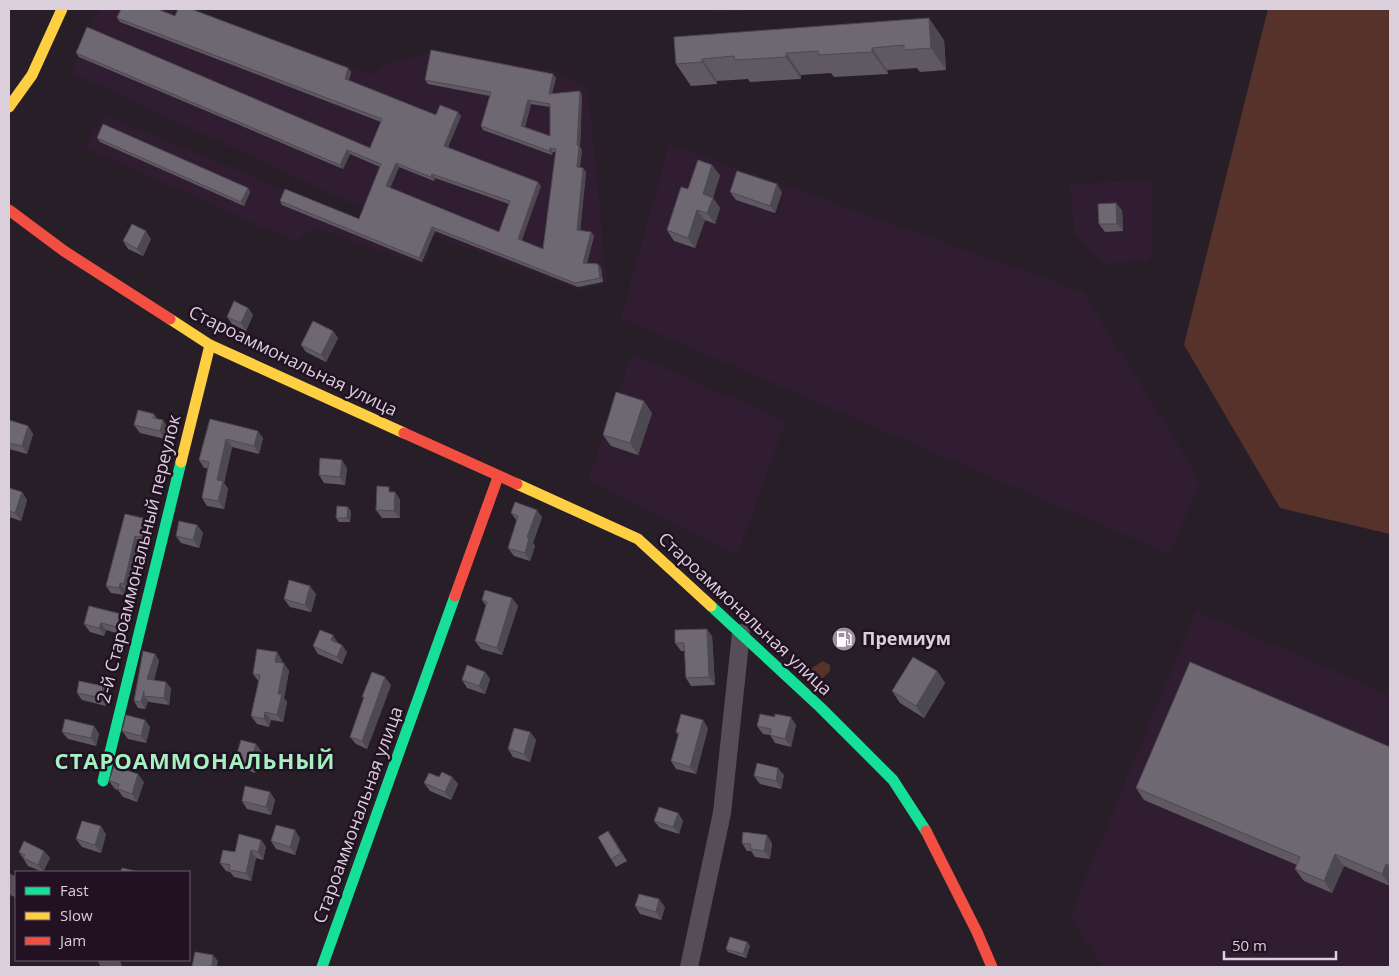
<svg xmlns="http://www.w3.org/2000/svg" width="1399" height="976" font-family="'Open Sans',sans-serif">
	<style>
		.built { fill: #311d32 }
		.green { fill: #57322b }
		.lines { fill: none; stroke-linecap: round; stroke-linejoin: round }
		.street { stroke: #564e56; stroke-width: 18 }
		.fast { stroke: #16e098; stroke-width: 11 }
		.slow { stroke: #ffcf43; stroke-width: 11 }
		.jam { stroke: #f24e42; stroke-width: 11 }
		.wall { fill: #5f5962; fill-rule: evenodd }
		.shaded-wall { fill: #4d4950 }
		.building { fill: #6e6872; stroke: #4d4950; fill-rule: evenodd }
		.labels { text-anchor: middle; stroke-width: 5; stroke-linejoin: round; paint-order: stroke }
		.street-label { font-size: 18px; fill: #dbcfdb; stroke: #211122 }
		.poi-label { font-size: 18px; font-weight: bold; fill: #dbcfdb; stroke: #211122; text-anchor: start }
		.district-label { font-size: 22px; font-weight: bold; letter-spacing: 1px; fill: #a5f1c1; stroke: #211122 }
	</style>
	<rect width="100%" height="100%" fill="#281e28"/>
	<g class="built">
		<polygon points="99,9 189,9 374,75 380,66 436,51 558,72 588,89 607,284 578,290 355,205 71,72"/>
		<polygon points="713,9 764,9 713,13"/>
		<polygon points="104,115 432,251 423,265 314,227 296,242 85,147"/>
		<polygon points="669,144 1083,292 1200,480 1170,554 621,318"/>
		<polygon points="1152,180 1152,255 1146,260 1102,264 1074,232 1070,184"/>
		<polygon points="632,354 786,421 737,555 588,479"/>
		<polygon points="1196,611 1390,695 1390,967 1102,967 1070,916"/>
	</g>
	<g class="green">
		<polygon points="1268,9 1390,9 1390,534 1280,508 1184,345"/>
		<polygon points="823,661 830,665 830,671 819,682 811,683 806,679 810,669"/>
	</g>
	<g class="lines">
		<g class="street">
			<polyline points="9,883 16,888"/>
			<polyline points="107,960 113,967"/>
			<polyline points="689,967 722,813 741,633"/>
		</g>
		<g class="fast">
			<polyline points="711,606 820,707 893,780 926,831"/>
			<polyline points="103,781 181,462"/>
			<polyline points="322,967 455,596"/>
		</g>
		<g class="slow">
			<polyline points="9,107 32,75 62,9"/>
			<polyline points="170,319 210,345 404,433"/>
			<polyline points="181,462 210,345"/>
			<polyline points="517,484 638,539 711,606"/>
		</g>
		<g class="jam">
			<polyline points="9,210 64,251 170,319"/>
			<polyline points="404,433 517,484"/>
			<polyline points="455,596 498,477"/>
			<polyline points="926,831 977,932 992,967"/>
		</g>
	</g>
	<g class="wall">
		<path d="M175,16l173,52 3,4 -2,8 87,35 25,1 -13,31 93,39 -20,54 22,9 13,-97h-3l-1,3 -69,-25 -2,-4 9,-30 -62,-12 -3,-4 131,-2 -4,15 30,2 -2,52 2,3 -2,17 6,5 -6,58 11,2 3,4 -7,27 11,1 3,4 2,14 -25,5 -143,-56 -13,31 -140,-57 -2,-4 79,18 21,-52 -30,-13 -7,15 -264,-112 -3,-4 294,95 11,-26 -261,-100 -3,-4zM531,104l19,3v29l-25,-9zM399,167l35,14 1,-3 74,26 -10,28 -109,-44z"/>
		<polygon points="674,37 944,40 946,70 920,72 917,68 887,70 888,74 834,77 831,73 801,75 801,79 750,82 748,79 717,81 717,84 691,86 676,64"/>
		<polygon points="97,138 248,188 250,192 244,206 100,142"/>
		<polygon points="720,175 713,198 720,208 715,224 705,220 695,248 674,241 667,230 688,189"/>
		<polygon points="730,192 782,192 775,213 736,200"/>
		<polygon points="1122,210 1123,231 1105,232 1099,224"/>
		<polygon points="151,239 143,256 128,249 123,241"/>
		<polygon points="248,308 253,315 246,331 232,324 227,317"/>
		<polygon points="333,331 338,338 326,362 306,352 301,345"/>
		<polygon points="652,413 638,455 611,446 603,435"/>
		<polygon points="154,414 157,419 163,420 168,428 165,439 140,433 134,425"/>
		<polygon points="210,419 263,438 259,454 232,447 224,483 228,489 224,509 207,506 202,498 208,468 204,468 199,460"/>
		<polygon points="9,420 28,426 33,434 27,454 9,449"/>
		<polygon points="347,468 345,485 324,483 319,475"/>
		<polygon points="9,488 22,492 27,500 21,521 9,517"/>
		<polygon points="393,492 395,492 400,500 400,518 382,518 376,510"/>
		<polygon points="351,511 350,522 339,522 336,518"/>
		<polygon points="511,513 542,517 533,543 535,546 530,561 514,556 508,548 517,521"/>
		<polygon points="125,514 147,519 152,526 147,544 140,543 129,591 125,590 124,595 111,593 106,586"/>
		<polygon points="197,525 203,533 199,548 181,543 176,536"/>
		<polygon points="316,594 311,612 290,607 284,599"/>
		<polygon points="482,600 518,606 502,655 481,649 475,641 486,606"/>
		<polygon points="89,606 126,622 123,635 106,630 104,636 90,632 84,624"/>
		<polygon points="712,636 715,685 691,686 686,678 685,651 681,651 675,643"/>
		<polygon points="313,646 347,652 342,664 318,654"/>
		<polygon points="155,654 159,661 154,680 171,688 169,705 149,702 148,701 145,709 138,708 134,701"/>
		<polygon points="282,660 282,663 289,671 284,698 287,702 283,722 271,720 269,727 257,724 251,716 259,682 253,674"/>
		<polygon points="937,671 945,683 924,718 900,703 892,691"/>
		<polygon points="485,672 490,679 485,694 467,688 462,680"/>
		<polygon points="391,685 367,749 356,744 350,737 364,699 362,697"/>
		<polygon points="77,693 109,694 106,706 82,700"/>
		<polygon points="145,720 150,727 146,743 128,739 122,731"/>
		<polygon points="796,725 791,747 775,743 770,735 763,734 757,726"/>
		<polygon points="94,726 99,734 96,746 68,739 62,732"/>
		<polygon points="708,728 696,774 676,769 671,761 678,735 676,732"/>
		<polygon points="530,732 536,740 530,762 513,757 508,749"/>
		<polygon points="1390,747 1390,886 1344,866 1332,893 1304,881 1295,869 1297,865 1144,800 1136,788"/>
		<polygon points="262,752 255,773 241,768 235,760"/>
		<polygon points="784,775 781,789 760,784 754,776"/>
		<polygon points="439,777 452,777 458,784 451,800 430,791 424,783"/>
		<polygon points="109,781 144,782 137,802 123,797 118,790 115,789"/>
		<polygon points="270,792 275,800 271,815 247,809 242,801"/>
		<polygon points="678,813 683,821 679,834 660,828 654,821"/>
		<polygon points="608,831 627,861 616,867 611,859"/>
		<polygon points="106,834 101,853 82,847 76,839"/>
		<polygon points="300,838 295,855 276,849 271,841"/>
		<polygon points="261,840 266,847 263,860 256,858 251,881 234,877 230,872 226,871 220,863 235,852"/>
		<polygon points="742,843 772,843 770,859 755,857 751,851 747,851"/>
		<polygon points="44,851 50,858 43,872 28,866 19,852"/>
		<polygon points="635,906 665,907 661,920 640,914"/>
		<polygon points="747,942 750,946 746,958 728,952 726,949"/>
	</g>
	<g class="shaded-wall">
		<polygon points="929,18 944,40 946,70 931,48"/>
		<polygon points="872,48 887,70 888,74 872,52"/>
		<polygon points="786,53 801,75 801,79 786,57"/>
		<polygon points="702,59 717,81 717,84 702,62"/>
		<polygon points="348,68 351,72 348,83 345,79"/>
		<polygon points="553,74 556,78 551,98 549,94"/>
		<polygon points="580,91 582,95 580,147 582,150 579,171 577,167"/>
		<polygon points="528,100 531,104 524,130 521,126"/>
		<polygon points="458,112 461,116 447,150 444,146"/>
		<polygon points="550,148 553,152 552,155 549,151"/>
		<polygon points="347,150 350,154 343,169 340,165"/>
		<polygon points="396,163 399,167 389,190 386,186"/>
		<polygon points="712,165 720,175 710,205 703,194"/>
		<polygon points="583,168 586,172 580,234 577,230"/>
		<polygon points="432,174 435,178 434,181 431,177"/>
		<polygon points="538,182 541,186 521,243 518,239"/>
		<polygon points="777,184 782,192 775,213 770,206"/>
		<polygon points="248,188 250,192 244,206 241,202"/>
		<polygon points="713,198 720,208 715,224 707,213"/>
		<polygon points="1116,203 1122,210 1123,231 1117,224"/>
		<polygon points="697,210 705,220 695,248 688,238"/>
		<polygon points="432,227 435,231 422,262 419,258"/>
		<polygon points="146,231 151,239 143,256 137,249"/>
		<polygon points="591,232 594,236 586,267 583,263"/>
		<polygon points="598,264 601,268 603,282 600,278"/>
		<polygon points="248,308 253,315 246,331 241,323"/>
		<polygon points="333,331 338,338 326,362 321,355"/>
		<polygon points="9,370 10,372 10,383 9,382"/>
		<polygon points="644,401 652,413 638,455 630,443"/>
		<polygon points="163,420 168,428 165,439 160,431"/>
		<polygon points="28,426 33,434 27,454 22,446"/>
		<polygon points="258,431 263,438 259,454 254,446"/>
		<polygon points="226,439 232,447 224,483 228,489 224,509 218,501 217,480"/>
		<polygon points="342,460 347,468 345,485 340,477"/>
		<polygon points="22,492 27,500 21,521 15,513"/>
		<polygon points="395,492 400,500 400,518 394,511"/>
		<polygon points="348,507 351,511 350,522 347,518"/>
		<polygon points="537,510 542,517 533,543 535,546 530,561 525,553 527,537"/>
		<polygon points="147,519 152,526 147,544 142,537"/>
		<polygon points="197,525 203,533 199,548 193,540"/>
		<polygon points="135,536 140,543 129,591 124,584"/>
		<polygon points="120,583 125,590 124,595 119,588"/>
		<polygon points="310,586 316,594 311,612 305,605"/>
		<polygon points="512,598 518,606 502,655 497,648"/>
		<polygon points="121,614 126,622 123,635 117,627"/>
		<polygon points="101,623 106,630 104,636 99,628"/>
		<polygon points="707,629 712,636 715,685 709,677"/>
		<polygon points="333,635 338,643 331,640"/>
		<polygon points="342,645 347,652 342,664 337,657"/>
		<polygon points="277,652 282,660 280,670 275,662"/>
		<polygon points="155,654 159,661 152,686 147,679"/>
		<polygon points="284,663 289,671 284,698 287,702 283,722 277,715 278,694"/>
		<polygon points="937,671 945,683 924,718 916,706"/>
		<polygon points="485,672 490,679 485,694 479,686"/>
		<polygon points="385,677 391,685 367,749 362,741"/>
		<polygon points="166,682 171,688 169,705 164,698"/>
		<polygon points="103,686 109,694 106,706 101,698"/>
		<polygon points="144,691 144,696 148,701 145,709 141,702"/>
		<polygon points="265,712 271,720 269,727 264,719"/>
		<polygon points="791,717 796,725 791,747 785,739"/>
		<polygon points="145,720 150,727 146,743 141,736"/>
		<polygon points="703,720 708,728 696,774 690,767"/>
		<polygon points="94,726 99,734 96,746 91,738"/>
		<polygon points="530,732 536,740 530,762 524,754"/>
		<polygon points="256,744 262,752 255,773 250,765"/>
		<polygon points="778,768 784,775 781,789 776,781"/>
		<polygon points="138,774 144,782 137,802 132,794"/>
		<polygon points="452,777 458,784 451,800 445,792"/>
		<polygon points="270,792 275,800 271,815 266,807"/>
		<polygon points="678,813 683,821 679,834 673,827"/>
		<polygon points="101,826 106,834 101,853 95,845"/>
		<polygon points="295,830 300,838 295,855 290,847"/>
		<polygon points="608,831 614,839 627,861 621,853"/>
		<polygon points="767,835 772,843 770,859 764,851"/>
		<polygon points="261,840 266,847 263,860 258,852"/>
		<polygon points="251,850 256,858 251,881 246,873"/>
		<polygon points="44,851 50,858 43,872 38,865"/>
		<polygon points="1335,854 1344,866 1332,893 1324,881"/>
		<polygon points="1386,864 1390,869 1390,886 1382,874"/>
		<polygon points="659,899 665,907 661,920 656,912"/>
		<polygon points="747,942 750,946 746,958 743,954"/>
		<polygon points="213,955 218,961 217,967 212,967 212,966"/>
	</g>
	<g class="building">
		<path d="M121,9h36l18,7 3,-7h13l157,59 -3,11 91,36 4,-10 18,7 -14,34 94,36 -20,57 25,10 13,-100 -6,-1 -1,3 -68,-25 10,-34 -66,-12 6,-30 122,24 -4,20 31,-3 -3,54 2,1 -2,21 6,1 -6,62 14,2 -8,31 15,1 2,14 -25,5 -143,-56 -13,31 -139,-57 5,-12 74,30 22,-55 -34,-14 -7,15 -264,-112 11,-26 283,121 12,-29 -265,-101zM528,100l22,4v32l-29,-10zM396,163l35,14 1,-3 78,27 -11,31 -113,-46z"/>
		<polygon points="929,18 931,48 904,50 904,45 872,48 872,52 819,55 818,51 786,53 786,57 735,60 734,56 702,59 702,62 676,64 674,37"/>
		<polygon points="103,124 248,188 241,202 97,138"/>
		<polygon points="698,160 712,165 703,194 713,198 707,213 697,210 688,238 667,230 681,187 688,189"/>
		<polygon points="737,171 777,184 770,206 730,192"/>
		<polygon points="1116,203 1117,224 1099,224 1098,204"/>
		<polygon points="132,224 146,231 137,249 123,241"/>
		<polygon points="234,301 248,308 241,323 227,317"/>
		<polygon points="313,321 333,331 321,355 301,345"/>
		<polygon points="616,392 644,401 630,443 603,435"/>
		<polygon points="138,410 154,414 153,418 163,420 160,431 134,425"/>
		<polygon points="210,419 258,431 254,446 226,439 217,480 223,481 218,501 202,498 209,462 199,460"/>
		<polygon points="9,420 28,426 22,446 9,443"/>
		<polygon points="320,458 342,460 340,477 319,475"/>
		<polygon points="377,486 389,487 389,492 395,492 394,511 376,510"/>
		<polygon points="9,488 22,492 15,513 9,511"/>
		<polygon points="515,502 537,510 527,537 529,538 525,553 508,548 518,516 511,513"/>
		<polygon points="337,506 348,507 347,518 336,518"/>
		<polygon points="125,514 147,519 142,537 135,536 124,584 120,583 119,588 106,586"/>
		<polygon points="179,521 197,525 193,540 176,536"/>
		<polygon points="289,580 310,586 305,605 284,599"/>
		<polygon points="485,590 512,598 497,648 475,641 487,602 482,600"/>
		<polygon points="89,606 121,614 117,627 101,623 99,628 84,624"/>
		<polygon points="707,629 709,677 686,678 684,643 675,643 675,630"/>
		<polygon points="320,630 333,635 331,640 342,645 337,657 313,646"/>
		<polygon points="257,649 277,652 275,662 284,663 278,694 282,694 277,715 265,712 264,719 251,716 260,675 253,674"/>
		<polygon points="143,651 155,654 147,679 166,682 164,698 144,696 144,691 141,702 134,701"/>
		<polygon points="913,657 937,671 916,706 892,691"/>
		<polygon points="1190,662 1390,747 1390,865 1386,864 1382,874 1335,854 1324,881 1295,869 1300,857 1136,788"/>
		<polygon points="467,665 485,672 479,686 462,680"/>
		<polygon points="372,672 385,677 362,741 350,737 364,697 362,697"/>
		<polygon points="79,681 103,686 101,698 77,693"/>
		<polygon points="681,714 703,720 690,767 671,761 679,733 676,732"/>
		<polygon points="760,714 775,717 775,714 791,717 785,739 770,735 771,729 757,726"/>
		<polygon points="126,715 145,720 141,736 122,731"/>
		<polygon points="65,719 94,726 91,738 62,732"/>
		<polygon points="514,728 530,732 524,754 508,749"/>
		<polygon points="241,740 256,744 250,765 235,760"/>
		<polygon points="757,763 778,768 776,781 754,776"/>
		<polygon points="114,766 138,774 132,794 118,789 119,784 109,781"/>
		<polygon points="442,772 452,777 445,792 424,783 429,773 439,777"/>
		<polygon points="245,786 270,792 266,807 242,801"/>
		<polygon points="659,807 678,813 673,827 654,821"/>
		<polygon points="82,821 101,826 95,845 76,839"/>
		<polygon points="276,825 295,830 290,847 271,841"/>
		<polygon points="608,831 621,853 611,859 598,837"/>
		<polygon points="743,832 767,835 764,851 750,849 751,844 742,843"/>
		<polygon points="239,834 261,840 258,852 251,850 246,873 229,870 230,865 220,863 223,850 235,852"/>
		<polygon points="24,841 44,851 38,865 23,858 25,855 19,852"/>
		<polygon points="122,868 139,872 121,872"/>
		<polygon points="639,894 659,899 656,912 635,906"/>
		<polygon points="730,937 747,942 743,954 726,949"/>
		<polygon points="195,952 213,955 212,966 209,966 209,967 192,967"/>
	</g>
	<defs>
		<symbol id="fuel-disc" viewBox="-11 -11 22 22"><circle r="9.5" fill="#9c919c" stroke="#211122"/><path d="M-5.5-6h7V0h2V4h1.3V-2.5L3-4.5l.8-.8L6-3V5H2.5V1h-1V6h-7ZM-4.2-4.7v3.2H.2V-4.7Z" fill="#fff"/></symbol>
	</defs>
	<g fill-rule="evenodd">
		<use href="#fuel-disc" x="830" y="625" width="28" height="28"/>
	</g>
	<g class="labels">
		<g class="street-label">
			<text transform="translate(293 361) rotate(26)" y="6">Староаммональная улица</text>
			<text transform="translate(139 559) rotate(-76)" y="6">2-й Староаммональный переулок</text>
			<text transform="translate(745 614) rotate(43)" y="6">Староаммональная улица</text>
			<text transform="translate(358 815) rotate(-70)" y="6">Староаммональная улица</text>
		</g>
		<g class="poi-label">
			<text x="862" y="645">Премиум</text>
		</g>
		<g class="district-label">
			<text x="195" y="769">СТАРОАММОНАЛЬНЫЙ</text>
		</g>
	</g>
	<rect width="1399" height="976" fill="none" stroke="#dbcfdb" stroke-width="20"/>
	<rect x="15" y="871" width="175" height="90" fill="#211122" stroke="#6b5d6c"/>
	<rect x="25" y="887" width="25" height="8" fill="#16e098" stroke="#6b5d6c"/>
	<text x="60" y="896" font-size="15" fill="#dbcfdb">Fast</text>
	<rect x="25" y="912" width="25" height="8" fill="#ffcf43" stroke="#6b5d6c"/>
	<text x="60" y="921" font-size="15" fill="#dbcfdb">Slow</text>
	<rect x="25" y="937" width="25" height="8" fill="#f24e42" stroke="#6b5d6c"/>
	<text x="60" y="946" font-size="15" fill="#dbcfdb">Jam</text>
	<path d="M1224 951v8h112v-8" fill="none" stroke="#dbcfdb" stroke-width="2.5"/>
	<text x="1232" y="951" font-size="15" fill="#dbcfdb" stroke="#211122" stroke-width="4" paint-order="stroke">50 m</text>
</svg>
